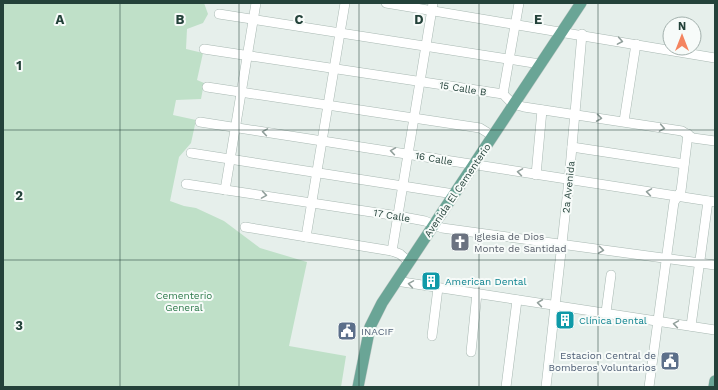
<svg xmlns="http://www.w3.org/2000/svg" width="718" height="390" font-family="'Work Sans',sans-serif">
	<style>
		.green { fill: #bfe0c8 }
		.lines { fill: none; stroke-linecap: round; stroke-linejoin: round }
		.minor-casing { stroke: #a8b8b2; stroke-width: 10 }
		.major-casing { stroke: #c2cac8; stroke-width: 12 }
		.minor { stroke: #fff; stroke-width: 9 }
		.major { stroke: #6aa596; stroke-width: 11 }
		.oneway { stroke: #92a09c }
		.grid { fill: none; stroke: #24423a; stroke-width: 1; stroke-opacity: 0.55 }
		.labels { text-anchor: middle; stroke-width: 4; stroke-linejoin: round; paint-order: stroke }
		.street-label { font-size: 10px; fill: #24423a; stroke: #f7fbf9 }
		.worship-label { font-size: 10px; fill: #5b616d; stroke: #f7fbf9; text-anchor: start }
		.culture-label { font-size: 10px; fill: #0d838f; stroke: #f7fbf9; text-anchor: start }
		.park-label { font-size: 10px; fill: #2d7a4b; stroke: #f7fbf9 }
		.service-label { font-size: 10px; fill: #4e5e75; stroke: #f7fbf9; text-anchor: start }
		.grid-label { font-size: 13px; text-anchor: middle; font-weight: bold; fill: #24423a; stroke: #f7fbf9; stroke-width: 4; stroke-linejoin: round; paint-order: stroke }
	</style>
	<rect width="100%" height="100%" fill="#e6efeb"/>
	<polygon class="green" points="3,3 204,3 208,14 203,23 187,29 186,49 203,53 197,80 204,83 201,99 176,100 173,115 196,120 191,143 179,157 170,201 184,206 196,208 224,221 260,248 307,262 289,346 346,356 341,387 3,387"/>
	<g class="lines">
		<defs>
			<g id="minor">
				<polyline points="386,3 715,58"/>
				<polyline points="219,14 540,64"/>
				<polyline points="204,49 503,94 513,104 524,107 682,131 693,138 715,141"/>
				<polyline points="207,87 480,128 493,136"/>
				<polyline points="503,94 519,3"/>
				<polyline points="624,121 636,44"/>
				<polyline points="200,122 715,202"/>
				<polyline points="572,147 684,164"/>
				<polyline points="191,153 454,194"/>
				<polyline points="536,175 542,110"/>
				<polyline points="186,184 398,216 425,221 442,228 715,265"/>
				<polyline points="225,190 256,3"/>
				<polyline points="245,227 392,251 400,254 409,262"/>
				<polyline points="306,237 345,3"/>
				<polyline points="392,251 433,3"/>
				<polyline points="396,281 715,330"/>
				<polyline points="606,312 611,275"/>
				<polyline points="691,326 708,201"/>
				<polyline points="432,336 438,288"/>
				<polyline points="471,352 477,293"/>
				<polyline points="506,387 517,300"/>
				<polyline points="546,387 569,180 582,34"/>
				<polyline points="649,387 674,202 681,191 688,134"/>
			</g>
			<g id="major">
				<polyline points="358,387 370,327 382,303 581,3"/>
				<polyline points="714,387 715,381"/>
			</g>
		</defs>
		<use href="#minor" class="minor-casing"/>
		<use href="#major" class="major-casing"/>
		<use href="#minor" class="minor"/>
		<use href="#major" class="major"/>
	</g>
	<defs><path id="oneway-chevron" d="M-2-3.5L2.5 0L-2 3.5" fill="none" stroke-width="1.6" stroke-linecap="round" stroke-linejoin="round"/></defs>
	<g class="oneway">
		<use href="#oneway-chevron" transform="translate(620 41) rotate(10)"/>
		<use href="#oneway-chevron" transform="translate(599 118) rotate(8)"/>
		<use href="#oneway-chevron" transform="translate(662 128) rotate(10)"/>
		<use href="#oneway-chevron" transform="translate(265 132) rotate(-171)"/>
		<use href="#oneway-chevron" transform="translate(393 151) rotate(-171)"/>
		<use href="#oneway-chevron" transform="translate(520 172) rotate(-171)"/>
		<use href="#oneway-chevron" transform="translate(649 192) rotate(-171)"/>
		<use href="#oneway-chevron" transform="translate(264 195) rotate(9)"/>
		<use href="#oneway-chevron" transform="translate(601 250) rotate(8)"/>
		<use href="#oneway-chevron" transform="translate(411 284) rotate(-171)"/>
		<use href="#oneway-chevron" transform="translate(540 303) rotate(-172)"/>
		<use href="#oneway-chevron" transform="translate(676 324) rotate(-171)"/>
	</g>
	<path class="grid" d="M120,3v384M239,3v384M359,3v384M479,3v384M598,3v384M3,130h712M3,260h712"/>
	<defs>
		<symbol id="church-square" viewBox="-11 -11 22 22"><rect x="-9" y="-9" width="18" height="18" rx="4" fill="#6b7280" stroke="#f7fbf9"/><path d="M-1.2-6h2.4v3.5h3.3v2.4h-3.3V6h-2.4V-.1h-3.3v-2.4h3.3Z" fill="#fff"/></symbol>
		<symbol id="building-square" viewBox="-11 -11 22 22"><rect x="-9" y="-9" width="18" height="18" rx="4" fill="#0f9aa8" stroke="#f7fbf9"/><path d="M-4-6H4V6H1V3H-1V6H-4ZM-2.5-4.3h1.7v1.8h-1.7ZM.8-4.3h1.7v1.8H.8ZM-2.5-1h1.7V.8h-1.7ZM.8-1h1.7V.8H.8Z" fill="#fff"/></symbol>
		<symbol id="civic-square" viewBox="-11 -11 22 22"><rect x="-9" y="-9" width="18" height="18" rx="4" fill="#5c6f8a" stroke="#f7fbf9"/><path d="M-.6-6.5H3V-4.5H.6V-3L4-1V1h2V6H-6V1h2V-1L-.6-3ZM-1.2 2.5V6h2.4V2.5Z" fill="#fff"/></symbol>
	</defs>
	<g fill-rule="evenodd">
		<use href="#church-square" x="449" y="231" width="22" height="22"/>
		<use href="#building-square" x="420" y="270" width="22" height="22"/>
		<use href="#building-square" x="554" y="309" width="22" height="22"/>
		<use href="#civic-square" x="336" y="320" width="22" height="22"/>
		<use href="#civic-square" x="659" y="350" width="22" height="22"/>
	</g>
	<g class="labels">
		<g class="street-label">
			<text transform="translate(463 88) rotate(9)" y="4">15 Calle B</text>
			<text transform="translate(434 158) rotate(10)" y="4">16 Calle</text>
			<text transform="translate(568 187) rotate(-84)" y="4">2a Avenida</text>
			<text transform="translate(457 190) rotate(-56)" y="4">Avenida El Cementerio</text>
			<text transform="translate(392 215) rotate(10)" y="4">17 Calle</text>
		</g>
		<g class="worship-label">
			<text x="474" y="240">Iglesia de Dios<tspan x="474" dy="12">Monte de Santidad</tspan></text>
		</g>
		<g class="culture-label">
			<text x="445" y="285">American Dental</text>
			<text x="579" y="324">Clínica Dental</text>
		</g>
		<g class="park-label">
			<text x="184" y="299">Cementerio<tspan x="184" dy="12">General</tspan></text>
		</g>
		<g class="service-label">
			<text x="361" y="335">INACIF</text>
			<text x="656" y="359" text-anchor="end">Estacion Central de<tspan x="656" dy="12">Bomberos Voluntarios</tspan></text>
		</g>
	</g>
	<g class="grid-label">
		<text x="60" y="24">A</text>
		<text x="180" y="24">B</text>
		<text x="299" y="24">C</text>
		<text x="419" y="24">D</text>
		<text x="538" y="24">E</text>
		<text x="19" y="70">1</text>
		<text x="19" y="200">2</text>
		<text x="19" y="330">3</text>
	</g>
	<rect width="718" height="390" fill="none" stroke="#24423a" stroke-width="8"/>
	<g transform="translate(682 36)"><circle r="19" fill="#f7fbf9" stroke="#a3b1ad"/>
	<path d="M0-3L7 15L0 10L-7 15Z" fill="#f4845f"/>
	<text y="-6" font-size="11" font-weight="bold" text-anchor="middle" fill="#24423a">N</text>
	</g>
</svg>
